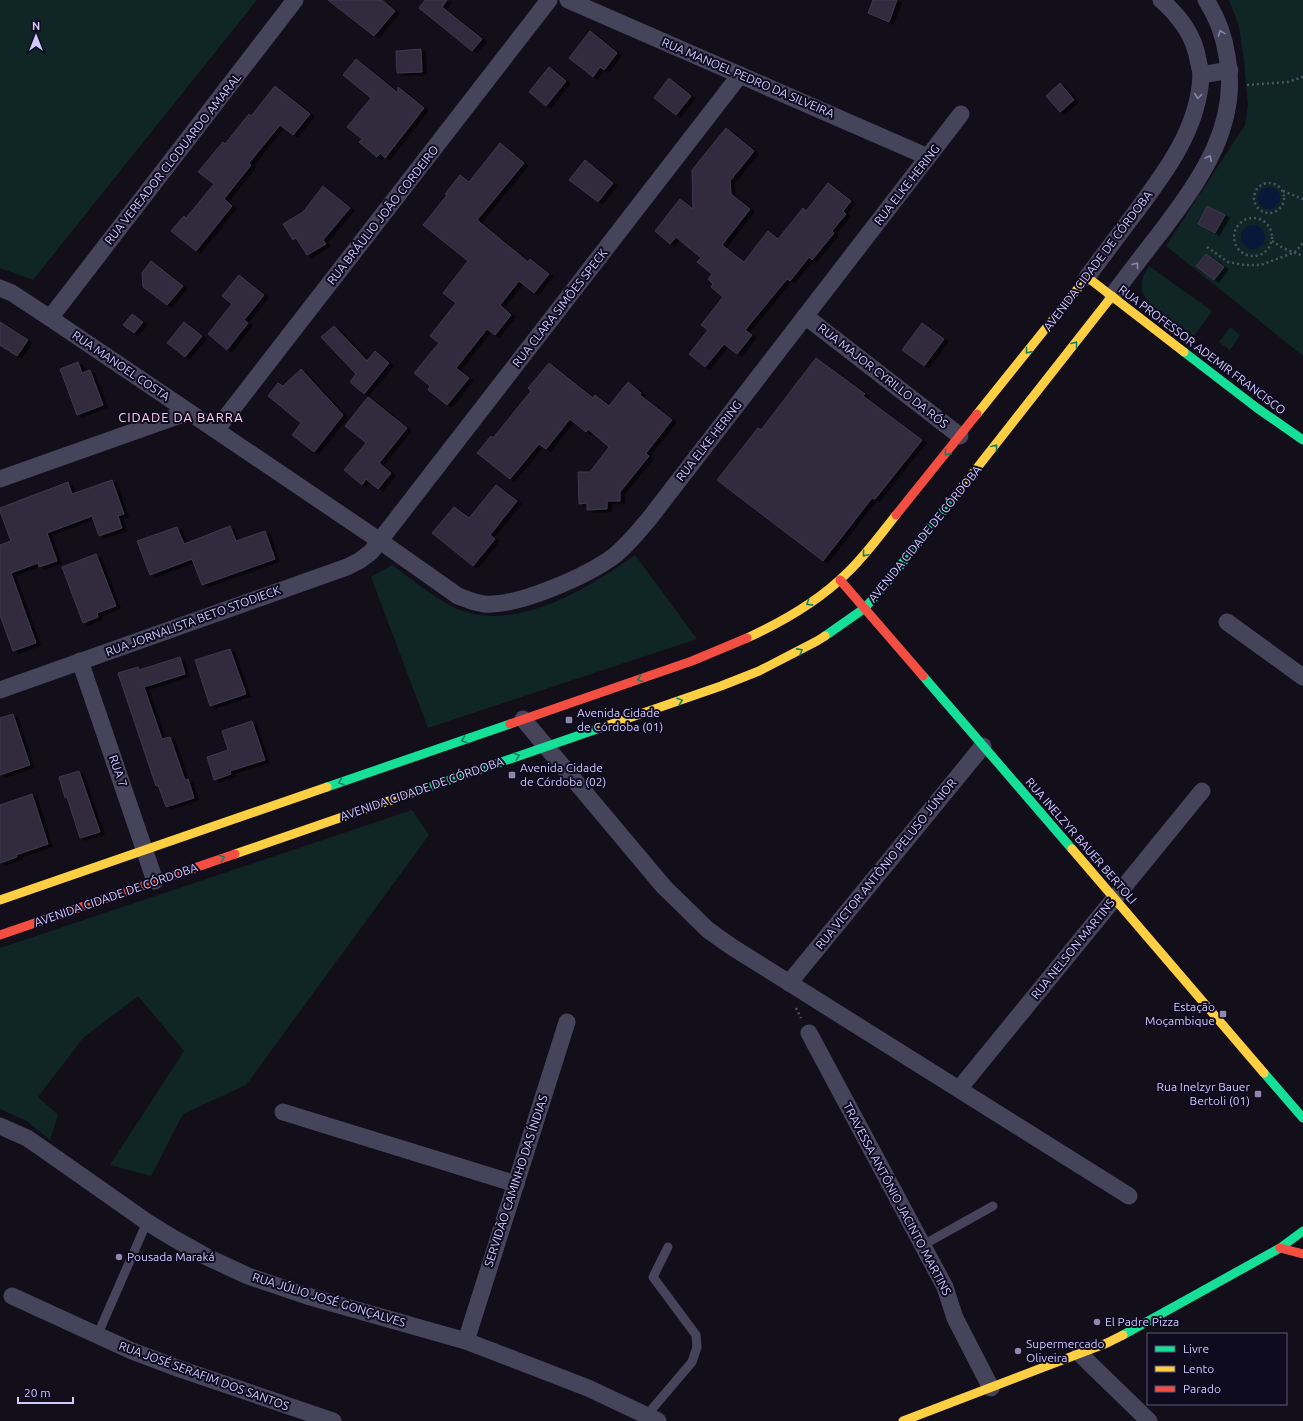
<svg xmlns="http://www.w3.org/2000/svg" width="1303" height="1421" font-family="Ubuntu,sans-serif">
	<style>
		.green { fill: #0f2526 }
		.water { fill: #081839 }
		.building { fill: #302c3d; stroke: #3d394f; filter: url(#shadow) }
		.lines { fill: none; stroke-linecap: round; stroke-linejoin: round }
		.path { stroke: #485766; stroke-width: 2.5; stroke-dasharray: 2 3; stroke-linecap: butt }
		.lane { stroke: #45445b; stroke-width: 9 }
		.street { stroke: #45445b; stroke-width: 17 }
		.fast { stroke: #16e098; stroke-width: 9 }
		.slow { stroke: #ffcf43; stroke-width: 9 }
		.jam { stroke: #f24e42; stroke-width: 9 }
		.oneway { stroke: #8a86ad }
		.oneway2 { stroke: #138062 }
		.poi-dot { fill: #8e88af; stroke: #0f0b1f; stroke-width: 1.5 }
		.labels { text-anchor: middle; stroke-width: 4; stroke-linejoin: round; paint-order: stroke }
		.street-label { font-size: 12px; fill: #d0c9ff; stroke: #0f0b1f }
		.poi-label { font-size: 12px; fill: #d0c9ff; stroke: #0f0b1f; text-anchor: start }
		.neighbourhood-label { font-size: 13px; letter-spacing: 1px; fill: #ffcbeb; stroke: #0f0b1f }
	</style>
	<defs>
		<filter id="shadow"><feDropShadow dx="4.5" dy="2.5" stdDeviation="0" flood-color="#0009"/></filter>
	</defs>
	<rect width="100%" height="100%" fill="#120f1a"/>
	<g class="green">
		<polygon points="0,0 257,0 33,280 0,268"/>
		<polygon points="1229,0 1303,0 1303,356 1166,246 1245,125 1248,105 1244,62 1239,26"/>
		<polygon points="1149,266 1212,311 1194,336 1147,302 1142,291 1142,283 1143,276"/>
		<polygon points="1230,327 1240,335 1230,350 1219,342"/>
		<path d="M635,555l62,84 -269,89 -57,-151 21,-12c20,14 40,32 63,43 61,26 132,-19 180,-53z"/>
		<polygon points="412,810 429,835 246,1085 183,1114 151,1176 110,1165 184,1051 138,996 83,1038 38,1097 58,1115 50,1140 27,1121 0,1109 0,948"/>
	</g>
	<g class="water">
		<circle cx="1269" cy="198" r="11"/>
		<circle cx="1253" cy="237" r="12"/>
	</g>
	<g class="building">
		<polygon points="328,0 382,0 395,11 374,36"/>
		<polygon points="425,0 447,0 442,7 482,39 472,51 419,8"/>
		<polygon points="873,0 897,0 889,22 868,13"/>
		<polygon points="590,31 617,53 604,70 600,67 593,77 569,58"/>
		<polygon points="421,49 422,72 397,73 396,51"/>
		<polygon points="356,59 398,93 398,87 424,108 385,158 380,153 377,157 359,142 362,139 347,127 371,98 343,75"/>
		<polygon points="549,67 566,81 546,106 529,92"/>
		<polygon points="669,78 691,96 676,115 654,98"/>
		<polygon points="1060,83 1074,100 1060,112 1046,96"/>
		<polygon points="275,86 310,114 293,135 280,125 249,163 251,165 224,199 232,206 196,251 171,231 184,216 186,218 214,184 198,172 223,142 225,144 249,114 251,116"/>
		<polygon points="726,128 754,151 730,181 731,194 750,209 722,245 744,262 768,231 778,239 803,208 806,211 828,183 851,201 843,211 846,214 832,231 834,233 812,260 809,257 790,281 787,279 745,330 752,335 737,354 724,344 705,367 689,354 708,330 701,325 723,297 711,287 713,284 708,279 712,274 697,262 701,258 676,237 670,244 655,231 680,199 693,209 692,170"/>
		<polygon points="500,143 524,163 477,220 528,262 530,259 549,274 534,293 519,281 500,305 511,315 495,335 487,329 456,368 469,378 447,405 428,390 430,386 414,373 439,343 430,336 456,303 443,293 468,261 423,225 447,195 445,194 460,175 469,182"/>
		<polygon points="585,160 613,183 598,202 569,180"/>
		<polygon points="323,186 350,208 323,240 326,244 307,255 296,238 293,240 283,224 303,212"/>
		<polygon points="1207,206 1225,215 1215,233 1198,224"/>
		<polygon points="1206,254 1224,267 1214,280 1196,266"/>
		<polygon points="151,261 183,286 167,305 143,287 142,273"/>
		<polygon points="239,275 264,295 244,320 248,323 227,350 208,334 232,304 222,296"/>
		<polygon points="132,314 143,322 134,333 123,325"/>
		<polygon points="0,322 28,340 17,356 0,345"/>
		<polygon points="184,322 202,336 185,357 167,343"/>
		<polygon points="922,323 944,339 924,366 902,350"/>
		<polygon points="334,326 367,361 375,351 389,363 364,394 350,382 356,374 321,337"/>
		<polygon points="816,358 865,394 863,396 922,440 875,499 872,498 823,561 717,480 758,428 761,430"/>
		<polygon points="78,362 82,373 90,370 103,405 77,415 60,369"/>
		<polygon points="549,363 593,398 595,395 609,406 628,382 641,393 640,395 672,420 646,453 649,456 620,492 620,501 607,501 607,509 587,510 587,503 579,504 578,472 590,472 609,447 588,429 586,432 570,419 546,449 539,444 510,479 477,453 491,436 493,438 531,391 528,388"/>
		<polygon points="301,369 343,415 314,452 292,435 301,423 268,396 278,383 283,386"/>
		<polygon points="368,397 407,428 379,463 391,473 378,489 366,479 362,485 344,470 366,443 345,426"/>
		<polygon points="112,480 124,514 118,516 122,528 99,536 92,516 47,533 57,561 39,567 38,563 11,573 36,643 13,651 0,615 0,545 11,541 0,511 0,508 68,482 72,494"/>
		<polygon points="496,485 517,501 490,535 495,539 473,566 432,533 454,507 469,518"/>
		<polygon points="230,526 236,541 265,531 275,559 202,585 192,559 150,575 137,541 177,527 184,544"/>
		<polygon points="96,554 116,606 97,613 98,617 83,623 62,567"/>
		<polygon points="230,649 246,694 210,706 195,660"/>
		<polygon points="180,657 185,674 144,687 162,739 170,737 185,780 188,779 194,798 166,807 158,785 156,786 118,673 138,667 139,670"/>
		<polygon points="13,714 30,765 0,775 0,718"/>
		<polygon points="252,721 265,760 230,771 231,774 214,780 207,757 228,750 222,731"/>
		<polygon points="79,771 100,832 80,838 67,797 65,798 59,777"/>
		<polygon points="32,794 48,844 16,855 17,857 0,863 0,805"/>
	</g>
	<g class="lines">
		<g class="path">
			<polyline points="1247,85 1288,82 1303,77"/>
			<circle cx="1269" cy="198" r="15"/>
			<polyline points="1283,191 1303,199"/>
			<circle cx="1253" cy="237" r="19"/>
			<polyline points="1272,241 1283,248 1303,256"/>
			<polyline points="1207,247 1228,262 1244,265 1261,265 1295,252 1303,243"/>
			<polyline points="796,1008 801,1018"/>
		</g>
		<g class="lane">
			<polyline points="923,1245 993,1206"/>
			<polyline points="97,1336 147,1222"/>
			<polyline points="647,1415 692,1362 697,1347 696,1335 653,1277 668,1247"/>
		</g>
		<g class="street">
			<polyline points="568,0 928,157"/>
			<polyline points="1201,75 1230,70"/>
			<path d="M1087,277c16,-21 32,-43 48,-64 30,-40 64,-85 66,-138 0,-4 -2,-10 -3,-15 -4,-25 -18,-43 -37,-60"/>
			<path d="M0,288l12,5 38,25 330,223 78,55c8,3 16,7 26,8 33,3 103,-28 130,-48 13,-10 24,-24 35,-37l312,-405"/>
			<path d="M1112,296c17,-23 34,-45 52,-68 38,-51 76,-105 63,-172 -3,-20 -10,-39 -21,-56"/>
			<polyline points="805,316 960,436"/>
			<polyline points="50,318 295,0"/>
			<polyline points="216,430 549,0"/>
			<polyline points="0,479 189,412"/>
			<polyline points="1227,622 1303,677"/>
			<polyline points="80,661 155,881"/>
			<polyline points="0,690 347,567 359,561 371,552 740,75"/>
			<polyline points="523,719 664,887 708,930 732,947 1129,1196"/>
			<polyline points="789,983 983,746"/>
			<polyline points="809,1033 945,1287 955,1318 991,1388"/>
			<polyline points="959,1089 1202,791"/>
			<polyline points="283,1112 516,1184"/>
			<polyline points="0,1126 27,1138 43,1149 147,1222 173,1238 207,1257 248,1276 307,1296 466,1341 588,1388 658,1421"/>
			<polyline points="12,1296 132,1351 180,1369 333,1421"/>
			<polyline points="466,1341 567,1022"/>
			<polyline points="1080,1354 1149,1421"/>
		</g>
		<g class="fast">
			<polyline points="1184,352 1257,408 1303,440"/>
			<polyline points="825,636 865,608 889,580 962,487"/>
			<polyline points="923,676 1072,849"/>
			<polyline points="327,787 510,724"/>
			<polyline points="409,794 600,728"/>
			<polyline points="1264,1073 1303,1118"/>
			<polyline points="1123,1335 1280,1248 1303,1231"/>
		</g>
		<g class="slow">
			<polyline points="977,414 1087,277 1184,352"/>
			<polyline points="962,487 1112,296"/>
			<path d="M747,638c35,-16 72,-37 100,-65 18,-17 33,-38 49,-58"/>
			<polyline points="600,728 721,686 759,671 817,641 825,636"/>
			<polyline points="1072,849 1264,1073"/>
			<polyline points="235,854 409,794"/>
			<polyline points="0,900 327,787"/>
			<polyline points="903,1421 1107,1343 1123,1335"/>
		</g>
		<g class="jam">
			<polyline points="896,515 977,414"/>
			<polyline points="840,580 923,676"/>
			<polyline points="510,724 692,661 747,638"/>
			<polyline points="0,935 235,854"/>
			<polyline points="1280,1248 1303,1254"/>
		</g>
	</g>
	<defs><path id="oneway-chevron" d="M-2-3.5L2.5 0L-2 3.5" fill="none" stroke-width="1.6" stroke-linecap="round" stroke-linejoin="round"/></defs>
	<g class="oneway">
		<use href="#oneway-chevron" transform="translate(1221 33) rotate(-110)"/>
		<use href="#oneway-chevron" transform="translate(1198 96) rotate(98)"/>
		<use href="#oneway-chevron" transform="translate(1209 158) rotate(-63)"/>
		<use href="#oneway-chevron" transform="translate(1136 265) rotate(-53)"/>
	</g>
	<g class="oneway2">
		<use href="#oneway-chevron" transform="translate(1075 344) rotate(-52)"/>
		<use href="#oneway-chevron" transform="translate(1028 351) rotate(129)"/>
		<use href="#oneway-chevron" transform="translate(995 447) rotate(-52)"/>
		<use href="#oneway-chevron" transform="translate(947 453) rotate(129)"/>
		<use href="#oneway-chevron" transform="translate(865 554) rotate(131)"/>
		<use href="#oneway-chevron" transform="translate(809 603) rotate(147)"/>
		<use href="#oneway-chevron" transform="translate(800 651) rotate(-29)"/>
		<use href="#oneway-chevron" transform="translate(640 679) rotate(161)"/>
		<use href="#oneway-chevron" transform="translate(680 701) rotate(-19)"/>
		<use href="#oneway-chevron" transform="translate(464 740) rotate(161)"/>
		<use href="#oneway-chevron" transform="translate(517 756) rotate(-19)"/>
		<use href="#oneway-chevron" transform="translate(341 782) rotate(161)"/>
		<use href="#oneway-chevron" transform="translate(222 858) rotate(-19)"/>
	</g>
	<g class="poi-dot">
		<rect x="565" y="716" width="8" height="8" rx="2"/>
		<rect x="508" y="771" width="8" height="8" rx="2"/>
		<rect x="1219" y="1010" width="8" height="8" rx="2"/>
		<rect x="1254" y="1090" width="8" height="8" rx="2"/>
		<circle cx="119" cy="1257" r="4"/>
		<circle cx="1097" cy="1322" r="4"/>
		<circle cx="1018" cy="1351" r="4"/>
	</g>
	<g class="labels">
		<g class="street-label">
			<text transform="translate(748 78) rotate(23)" y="4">RUA MANOEL PEDRO DA SILVEIRA</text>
			<text transform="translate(173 159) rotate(-52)" y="4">RUA VEREADOR CLODUARDO AMARAL</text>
			<text transform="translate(907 185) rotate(-52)" y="4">RUA ELKE HERING</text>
			<text transform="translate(383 215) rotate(-52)" y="4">RUA BRÁULIO JOÃO CORDEIRO</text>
			<text transform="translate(1098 261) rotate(-53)" y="4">AVENIDA CIDADE DE CÓRDOBA</text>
			<text transform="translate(560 308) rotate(-52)" y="4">RUA CLARA SIMÕES SPECK</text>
			<text transform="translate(1202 350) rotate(37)" y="4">RUA PROFESSOR ADEMIR FRANCISCO</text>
			<text transform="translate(121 366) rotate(34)" y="4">RUA MANOEL COSTA</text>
			<text transform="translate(883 376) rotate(38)" y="4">RUA MAJOR CYRILLO DA RÓS</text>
			<text transform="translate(709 441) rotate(-52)" y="4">RUA ELKE HERING</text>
			<text transform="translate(925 534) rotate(-51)" y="4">AVENIDA CIDADE DE CÓRDOBA</text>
			<text transform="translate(193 621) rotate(-20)" y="4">RUA JORNALISTA BETO STODIECK</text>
			<text transform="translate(118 771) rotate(71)" y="4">RUA 7</text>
			<text transform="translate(422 789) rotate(-19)" y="4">AVENIDA CIDADE DE CÓRDOBA</text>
			<text transform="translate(1081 841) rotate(49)" y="4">RUA INELZYR BAUER BERTOLI</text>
			<text transform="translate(886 864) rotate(-51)" y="4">RUA VICTOR ANTÔNIO PELUSO JÚNIOR</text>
			<text transform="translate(116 895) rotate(-19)" y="4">AVENIDA CIDADE DE CÓRDOBA</text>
			<text transform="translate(1073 949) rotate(-51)" y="4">RUA NELSON MARTINS</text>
			<text transform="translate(516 1181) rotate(-72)" y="4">SERVIDÃO CAMINHO DAS ÍNDIAS</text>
			<text transform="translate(897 1199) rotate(62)" y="4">TRAVESSA ANTÔNIO JACINTO MARTINS</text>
			<text transform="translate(329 1300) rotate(17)" y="4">RUA JÚLIO JOSÉ GONÇALVES</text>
			<text transform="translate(204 1376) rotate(20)" y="4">RUA JOSÉ SERAFIM DOS SANTOS</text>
		</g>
		<g class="poi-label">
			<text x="577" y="717">Avenida Cidade<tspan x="577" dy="14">de Córdoba (01)</tspan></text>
			<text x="520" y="772">Avenida Cidade<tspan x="520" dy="14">de Córdoba (02)</tspan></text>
			<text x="1215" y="1011" text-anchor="end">Estação<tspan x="1215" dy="14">Moçambique</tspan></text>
			<text x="1250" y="1091" text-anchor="end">Rua Inelzyr Bauer<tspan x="1250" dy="14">Bertoli (01)</tspan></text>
			<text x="127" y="1261">Pousada Maraká</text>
			<text x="1105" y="1326">El Padre Pizza</text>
			<text x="1026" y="1348">Supermercado<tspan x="1026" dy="14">Oliveira</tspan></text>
		</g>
		<g class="neighbourhood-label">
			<text x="181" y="422">CIDADE DA BARRA</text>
		</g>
	</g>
	<rect x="1147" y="1333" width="140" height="72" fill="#0f0b1f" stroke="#5c5779"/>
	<rect x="1155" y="1346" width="20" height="6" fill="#16e098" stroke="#5c5779"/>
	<text x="1183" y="1353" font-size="12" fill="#d0c9ff">Livre</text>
	<rect x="1155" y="1366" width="20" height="6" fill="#ffcf43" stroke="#5c5779"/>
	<text x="1183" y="1373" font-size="12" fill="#d0c9ff">Lento</text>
	<rect x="1155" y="1386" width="20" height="6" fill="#f24e42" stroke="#5c5779"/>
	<text x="1183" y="1393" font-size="12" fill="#d0c9ff">Parado</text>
	<g transform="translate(36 36)" stroke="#0f0b1f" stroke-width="3" paint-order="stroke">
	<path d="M0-3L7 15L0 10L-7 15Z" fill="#d0c9ff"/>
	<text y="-6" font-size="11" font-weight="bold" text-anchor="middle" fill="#d0c9ff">N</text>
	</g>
	<path d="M18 1397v6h55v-6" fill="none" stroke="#d0c9ff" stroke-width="2"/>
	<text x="24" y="1397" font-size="12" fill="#d0c9ff" stroke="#0f0b1f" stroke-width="3" paint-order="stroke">20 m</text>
</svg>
